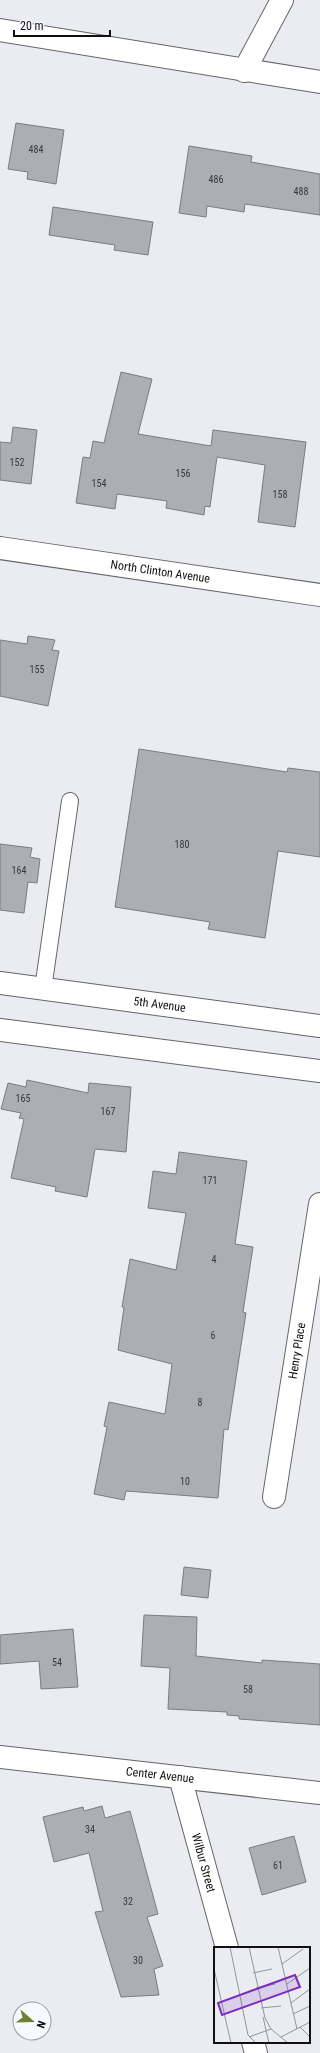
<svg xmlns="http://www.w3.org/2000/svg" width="320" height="2053" font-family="'Roboto Condensed',sans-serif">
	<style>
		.building { fill: #abafb2; stroke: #797d80 }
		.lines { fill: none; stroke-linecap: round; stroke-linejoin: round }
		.lane-casing { stroke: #646569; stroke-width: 18 }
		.street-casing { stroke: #646569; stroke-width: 24 }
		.secondary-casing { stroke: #646569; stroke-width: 24 }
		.lane { stroke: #fff; stroke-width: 16 }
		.street { stroke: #fff; stroke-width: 22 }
		.secondary { stroke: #fff; stroke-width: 22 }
		.labels { text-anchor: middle; stroke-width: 4; stroke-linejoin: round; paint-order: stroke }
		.number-label { font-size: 10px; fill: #373839 }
		.street-label { font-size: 12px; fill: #101011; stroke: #f8f9fe }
		.inset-road { fill: none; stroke: #939497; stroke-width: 1 }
		.view { fill: #7b2cbf; fill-opacity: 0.15; stroke: #7b2cbf; stroke-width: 2 }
		.inset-edge { fill: none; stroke: #101011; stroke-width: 2 }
	</style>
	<rect width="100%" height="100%" fill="#ebecf1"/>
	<g class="building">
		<polygon points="16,123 64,130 56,184 27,179 28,172 8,169"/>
		<polygon points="189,146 252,156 251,162 320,174 320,215 245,204 244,212 207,206 206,217 179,213"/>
		<polygon points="53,207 153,222 148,255 114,250 115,245 49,235"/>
		<polygon points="121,372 152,379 138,434 211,446 213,430 306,442 295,527 258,522 265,465 217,457 210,507 205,506 204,515 166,508 167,501 117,494 115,509 76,503 83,457 90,458 93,441 104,443"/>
		<polygon points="13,427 37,430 31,484 0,480 0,442 11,443"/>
		<polygon points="28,636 55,640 52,650 59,651 48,706 0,696 0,640 27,644"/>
		<polygon points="139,749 287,772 288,768 320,772 320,857 278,851 265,938 208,929 210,922 115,907"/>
		<polygon points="0,844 32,848 30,857 40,859 37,883 28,882 24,913 0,910"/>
		<polygon points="27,1080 88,1093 89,1083 131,1087 126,1152 95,1149 87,1197 55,1191 56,1187 11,1178 24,1119 19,1118 21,1113 1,1109 8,1083 26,1087"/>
		<polygon points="179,1152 247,1161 235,1244 253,1247 243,1312 246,1313 228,1430 224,1429 218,1498 126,1491 124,1500 94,1494 107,1427 104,1426 109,1402 165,1414 172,1364 118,1350 124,1307 122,1307 130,1259 176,1270 186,1213 148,1208 153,1171 176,1174"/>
		<polygon points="184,1567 211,1570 208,1598 181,1595"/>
		<polygon points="144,1615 197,1617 196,1656 262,1663 262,1660 320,1664 320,1725 239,1719 239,1716 227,1715 227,1712 168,1709 170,1668 141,1666"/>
		<polygon points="73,1629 78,1687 41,1689 39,1661 0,1664 0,1635"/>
		<polygon points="102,1806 105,1818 130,1811 158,1914 147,1917 163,1966 154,1969 159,1995 121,1997 95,1912 103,1911 89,1853 54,1862 43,1817 83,1807 84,1811"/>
		<polygon points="294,1836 306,1882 262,1895 249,1848"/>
	</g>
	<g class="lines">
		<defs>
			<polyline id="lane" points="43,989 70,801"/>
			<g id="street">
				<polyline points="0,30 320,82"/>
				<polyline points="244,71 282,0"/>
				<path id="s1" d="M0,548l320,47"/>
				<path id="s2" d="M274,1497l46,-293"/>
				<path id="s3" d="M0,1757l320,36"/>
				<path id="s4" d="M180,1777l47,171"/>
				<polyline points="253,2042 256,2053"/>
			</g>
			<g id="secondary">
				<path id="s5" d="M0,983l320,43"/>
				<polyline points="0,1030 320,1071"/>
			</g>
		</defs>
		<use href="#lane" class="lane-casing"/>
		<use href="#street" class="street-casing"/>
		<use href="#secondary" class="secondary-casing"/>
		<use href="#lane" class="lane"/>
		<use href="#street" class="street"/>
		<use href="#secondary" class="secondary"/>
	</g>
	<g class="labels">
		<g class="number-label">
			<text x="36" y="153">484</text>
			<text x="216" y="183">486</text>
			<text x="301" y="195">488</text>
			<text x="17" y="466">152</text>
			<text x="183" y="477">156</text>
			<text x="99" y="487">154</text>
			<text x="280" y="498">158</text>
			<text x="37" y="673">155</text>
			<text x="182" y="848">180</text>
			<text x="19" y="874">164</text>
			<text x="23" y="1102">165</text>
			<text x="108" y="1115">167</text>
			<text x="210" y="1184">171</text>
			<text x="214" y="1263">4</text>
			<text x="213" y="1339">6</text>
			<text x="200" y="1406">8</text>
			<text x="185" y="1485">10</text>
			<text x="57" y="1666">54</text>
			<text x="248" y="1693">58</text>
			<text x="90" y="1833">34</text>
			<text x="278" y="1869">61</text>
			<text x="128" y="1905">32</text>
			<text x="138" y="1964">30</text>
		</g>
		<g class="street-label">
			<text dy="4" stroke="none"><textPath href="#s1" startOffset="162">North Clinton Avenue</textPath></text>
			<text dy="4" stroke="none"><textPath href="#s5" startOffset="161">5th Avenue</textPath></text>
			<text dy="4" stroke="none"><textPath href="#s2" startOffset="148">Henry Place</textPath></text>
			<text dy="4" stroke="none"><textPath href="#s3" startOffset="161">Center Avenue</textPath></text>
			<text dy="4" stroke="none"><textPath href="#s4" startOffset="89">Wilbur Street</textPath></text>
		</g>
	</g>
	<g transform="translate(214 1947)">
		<rect width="96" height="96" fill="#ebecf1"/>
		<path class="inset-road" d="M16,0l18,88 8,8M35,0l16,71 6,11 17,14M64,0l19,82M68,17l21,-15M0,22l17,74M39,26l19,-4M73,37l23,-16M42,41l19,-4M77,56l19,-14M47,61l20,-2M79,67l17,-8M49,70l6,26M86,80l10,10M35,90l22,-8M67,90l29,-15"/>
		<path class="view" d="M81,28l5,12 -78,28 -4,-12z"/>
		<rect width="96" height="96" class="inset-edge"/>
	</g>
	<g transform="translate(32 2021) rotate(110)"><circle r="19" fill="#f8f9fe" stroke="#9b9c9f"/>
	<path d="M0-3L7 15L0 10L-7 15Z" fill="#6c8334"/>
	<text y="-6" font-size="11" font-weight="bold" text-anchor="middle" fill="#101011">N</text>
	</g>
	<path d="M14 30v6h96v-6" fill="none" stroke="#101011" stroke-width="2"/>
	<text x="20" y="30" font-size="12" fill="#101011" stroke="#f8f9fe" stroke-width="3" paint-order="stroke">20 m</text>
</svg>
